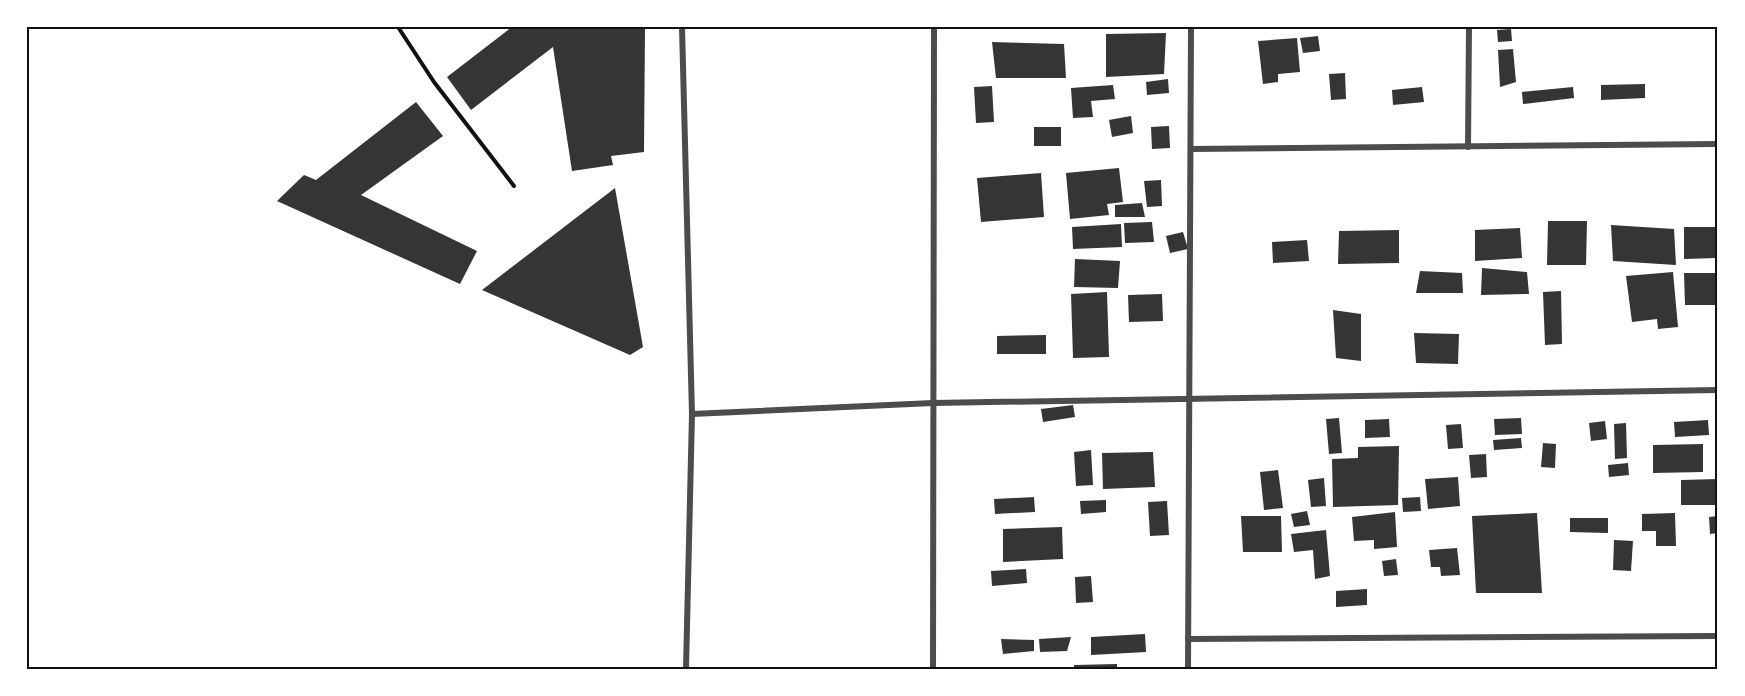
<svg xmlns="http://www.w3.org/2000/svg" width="1745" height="696" font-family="'Roboto Serif',serif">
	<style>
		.building { fill: #353535 }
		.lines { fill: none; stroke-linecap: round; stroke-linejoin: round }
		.path { stroke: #111; stroke-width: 4 }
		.minor { stroke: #4c4c4c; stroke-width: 6 }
		.neatline { fill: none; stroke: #111; stroke-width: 2 }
	</style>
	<rect width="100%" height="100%" fill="#fff"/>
	<g class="building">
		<polygon points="512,27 645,27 644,152 611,156 613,165 572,171 553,47 471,110 447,77"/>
		<polygon points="1511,29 1512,41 1498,42 1497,30"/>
		<polygon points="1166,33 1164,74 1106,77 1106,34"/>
		<polygon points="1318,36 1320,51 1303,53 1300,38"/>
		<polygon points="1297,38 1300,72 1278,74 1278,82 1263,84 1258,41"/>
		<polygon points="992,42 1064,44 1066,78 996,78"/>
		<polygon points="1513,49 1516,82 1500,87 1498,50"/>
		<polygon points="1345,73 1346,99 1331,100 1329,74"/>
		<polygon points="1168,79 1169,93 1147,95 1146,82"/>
		<polygon points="1645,84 1645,98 1601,100 1601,85"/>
		<polygon points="1113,85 1115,99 1091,101 1093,117 1073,118 1071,88"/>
		<polygon points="992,86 994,122 976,123 974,87"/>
		<polygon points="1422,87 1424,102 1393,105 1392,90"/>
		<polygon points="1573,87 1574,98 1523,104 1522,92"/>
		<polygon points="416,102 443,136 361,195 477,251 460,284 277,201 304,175 316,180"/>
		<polygon points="1131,116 1133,133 1112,137 1109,120"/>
		<polygon points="1169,126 1170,148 1152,149 1151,127"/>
		<rect x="1034" y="127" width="27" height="19"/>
		<polygon points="1119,168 1123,202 1107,204 1109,215 1070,219 1066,173"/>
		<polygon points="1041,173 1044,217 981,222 977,178"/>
		<polygon points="1161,180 1162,206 1147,207 1144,181"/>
		<polygon points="615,188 643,347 630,355 482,290"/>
		<polygon points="1142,203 1145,217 1115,217 1115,205"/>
		<polygon points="1548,221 1587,221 1586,265 1547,265"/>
		<polygon points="1152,222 1154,242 1125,243 1124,223"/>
		<polygon points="1121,224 1122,247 1073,249 1072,227"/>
		<polygon points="1611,225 1674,229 1676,265 1613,261"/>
		<polygon points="1684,227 1718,227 1718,258 1684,259"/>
		<polygon points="1520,228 1522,258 1475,261 1475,230"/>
		<polygon points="1399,230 1399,263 1338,264 1339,231"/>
		<polygon points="1183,232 1188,249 1170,253 1166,236"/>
		<polygon points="1307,240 1309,261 1273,263 1272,242"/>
		<polygon points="1075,259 1120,261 1118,288 1074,287"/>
		<polygon points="1482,268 1527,272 1529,294 1481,295"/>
		<polygon points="1420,271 1462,273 1463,293 1416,293"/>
		<polygon points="1673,272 1678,327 1658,329 1657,319 1632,322 1626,276"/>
		<polygon points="1684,273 1718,273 1718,305 1685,305"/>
		<polygon points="1561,291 1562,344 1545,345 1543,292"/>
		<polygon points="1107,292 1109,357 1073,358 1071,294"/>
		<polygon points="1162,294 1163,321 1129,322 1128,295"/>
		<polygon points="1333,310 1361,314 1361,361 1336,358"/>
		<polygon points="1414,333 1459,334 1458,364 1416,363"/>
		<polygon points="1046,335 1046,354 997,354 997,336"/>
		<polygon points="1073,405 1075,417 1043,422 1041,409"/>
		<polygon points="1339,418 1342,453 1329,454 1326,419"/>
		<polygon points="1521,418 1522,434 1495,435 1494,419"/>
		<polygon points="1389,419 1390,437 1365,438 1365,420"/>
		<polygon points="1708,420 1709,435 1675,437 1674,422"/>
		<polygon points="1605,421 1607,439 1591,441 1589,423"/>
		<polygon points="1626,423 1627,458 1615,459 1614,424"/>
		<polygon points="1461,424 1463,448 1448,449 1446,425"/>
		<polygon points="1521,438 1522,448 1494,450 1493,440"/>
		<polygon points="1543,443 1556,444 1555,468 1541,467"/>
		<polygon points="1703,444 1703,472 1653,473 1653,445"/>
		<polygon points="1399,446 1398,505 1333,507 1332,459 1358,458 1358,447"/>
		<polygon points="1091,450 1093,485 1076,486 1074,452"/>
		<polygon points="1153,452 1155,487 1103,489 1102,453"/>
		<polygon points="1486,454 1487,477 1471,478 1469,455"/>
		<polygon points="1628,463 1629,475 1609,477 1608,465"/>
		<polygon points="1278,470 1283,508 1264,510 1260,472"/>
		<polygon points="1458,477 1460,506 1428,509 1425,479"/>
		<polygon points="1324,478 1326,506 1311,507 1308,480"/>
		<polygon points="1718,479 1718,505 1681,505 1681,480"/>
		<polygon points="1034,497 1035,512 995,514 994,499"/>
		<polygon points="1420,497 1421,511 1403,512 1402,498"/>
		<polygon points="1106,500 1106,512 1081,514 1080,501"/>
		<polygon points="1167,501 1169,535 1150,536 1148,502"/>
		<polygon points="1307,511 1310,525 1294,527 1291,514"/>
		<polygon points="1395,512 1397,547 1374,549 1374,540 1354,541 1352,517"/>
		<polygon points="1537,513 1542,593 1476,593 1472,516"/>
		<polygon points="1675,513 1676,546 1656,546 1656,531 1642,531 1642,514"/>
		<polygon points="1241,516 1281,516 1282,552 1243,552"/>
		<polygon points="1718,516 1718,533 1710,534 1709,517"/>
		<polygon points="1570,518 1608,518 1608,533 1570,532"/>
		<polygon points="1062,527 1063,559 1003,562 1003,529"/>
		<polygon points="1326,530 1330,576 1315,579 1313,550 1294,552 1291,534"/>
		<polygon points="1614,540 1633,541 1631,571 1613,570"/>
		<polygon points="1457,548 1460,575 1441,576 1440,567 1431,567 1429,550"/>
		<polygon points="1396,559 1398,575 1384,576 1382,561"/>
		<polygon points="1026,569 1027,583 992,586 991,571"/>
		<polygon points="1091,576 1093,602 1076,603 1075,577"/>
		<polygon points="1367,589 1367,605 1336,607 1336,591"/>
		<polygon points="1145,634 1146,652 1091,655 1091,637"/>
		<polygon points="1071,637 1067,651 1040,652 1039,639"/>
		<polygon points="1001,639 1034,640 1034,651 1003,654"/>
		<polygon points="1117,664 1117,669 1074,669 1074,665"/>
	</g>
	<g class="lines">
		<polyline class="path" points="398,27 434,82 514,186"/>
		<g class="minor">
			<polyline points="682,27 692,414 686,669"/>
			<polyline points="1468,147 1469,27"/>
			<polyline points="1191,149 1718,144"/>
			<polyline points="692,414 933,403 1718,390"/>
			<polyline points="1188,639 1718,636"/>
			<polyline points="933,669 934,27"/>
			<polyline points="1188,669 1191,27"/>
		</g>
	</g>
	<rect width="1745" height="696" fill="none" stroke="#ffffff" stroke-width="57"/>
	<rect x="28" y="28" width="1688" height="640" class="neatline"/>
</svg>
